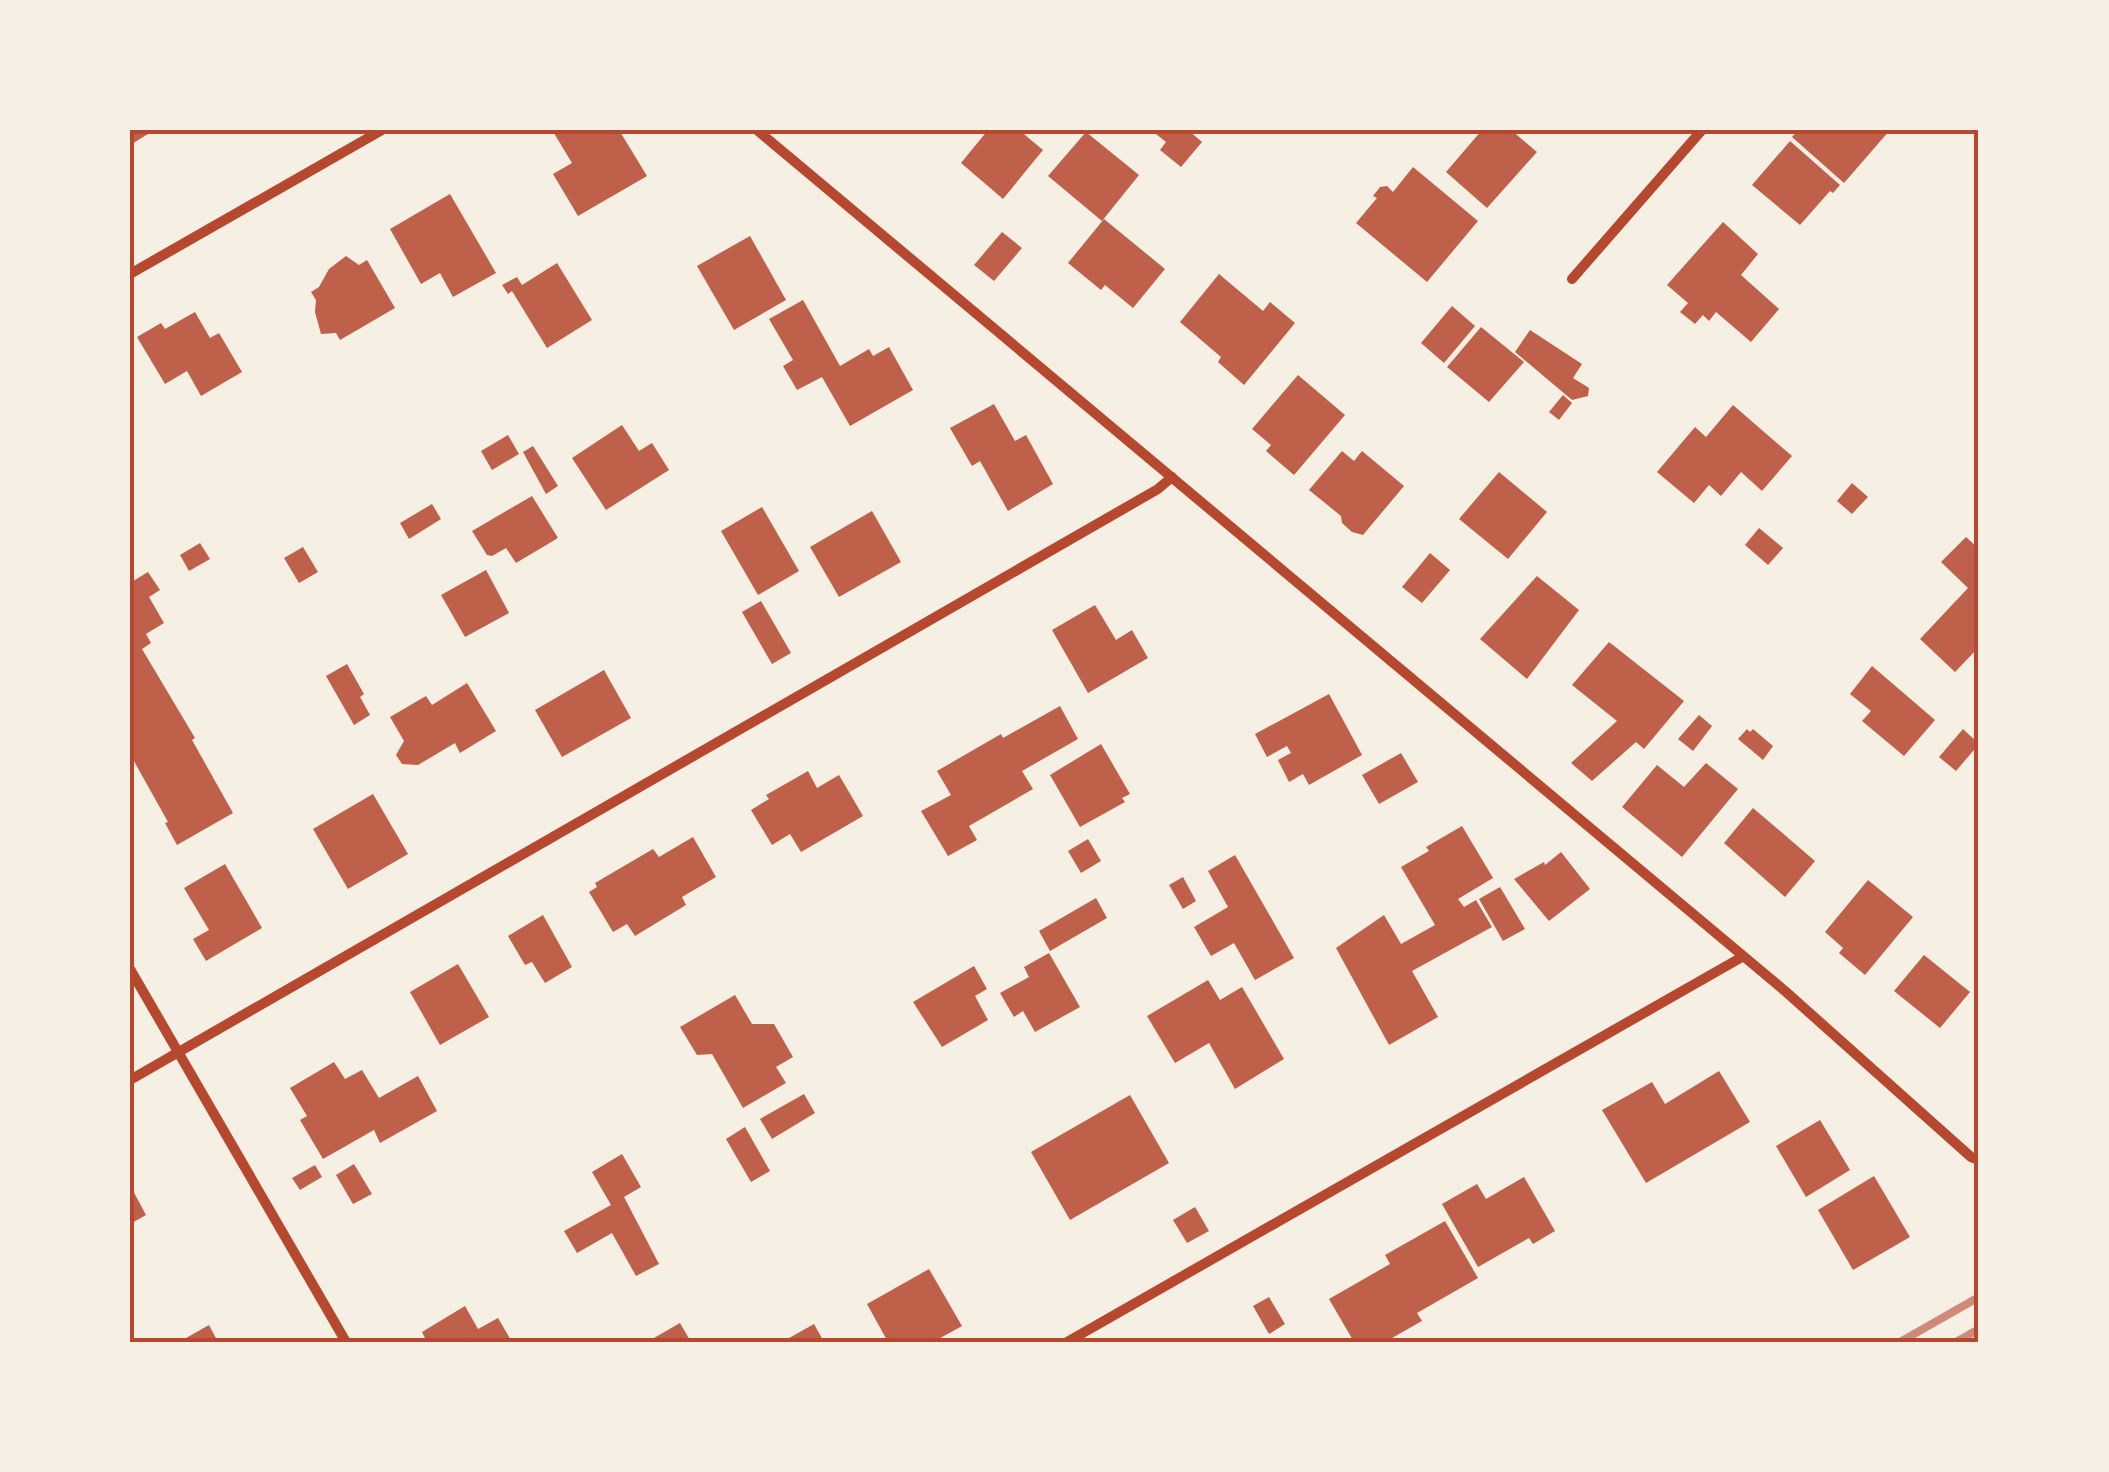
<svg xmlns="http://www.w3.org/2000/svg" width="2109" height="1472" font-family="'IBM Plex Sans',sans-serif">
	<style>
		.building { fill: #bf614a }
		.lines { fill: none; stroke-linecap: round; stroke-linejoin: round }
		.minor { stroke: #b5482f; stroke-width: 10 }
		.rail { stroke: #cf8b77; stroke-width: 8 }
		.neatline { fill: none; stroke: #b5482f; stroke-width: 4 }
	</style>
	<rect width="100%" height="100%" fill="#f6efe4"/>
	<g class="building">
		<polygon points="130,130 145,130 148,134 130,145"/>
		<polygon points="552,130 619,130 647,176 578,216 553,174 572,163"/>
		<polygon points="988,130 1019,130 1043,150 1003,199 961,163"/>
		<polygon points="1151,130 1188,130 1202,142 1181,167 1160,150 1166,142"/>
		<polygon points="1482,130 1511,130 1537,152 1487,208 1446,172"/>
		<polygon points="1798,130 1890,130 1844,183 1792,137"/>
		<polygon points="1086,132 1139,175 1102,221 1048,176"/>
		<polygon points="1790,141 1840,185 1833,193 1830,191 1800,225 1752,185"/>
		<polygon points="1413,167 1478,221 1427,282 1356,223 1377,198 1373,196 1380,187 1387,186 1393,192"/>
		<polygon points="450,194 496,273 453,297 440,273 421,284 390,229"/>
		<polygon points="1104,219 1165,269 1133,308 1105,285 1101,290 1068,263"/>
		<polygon points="1723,222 1758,254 1741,275 1779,309 1751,342 1716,312 1709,321 1703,315 1695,324 1680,312 1688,303 1667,285"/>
		<polygon points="1002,232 1022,248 994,281 974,265"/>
		<polygon points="750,236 786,300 734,330 697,266"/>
		<polygon points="346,256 359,265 367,260 395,308 340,340 336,333 321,334 315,312 316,300 311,292 319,287 329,269"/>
		<polygon points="557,263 592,320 547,348 512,291 508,294 502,285 517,277 522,285"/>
		<polygon points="1219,274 1263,311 1270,302 1295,323 1244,385 1218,362 1221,357 1180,322"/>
		<polygon points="803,300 840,366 869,349 873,356 889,347 913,390 850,426 822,377 797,390 783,366 793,360 769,319"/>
		<polygon points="1452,306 1475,326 1444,363 1421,343"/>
		<polygon points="195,312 210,338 219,333 242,372 201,396 187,371 165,384 137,337 161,323 165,329"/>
		<polygon points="1481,327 1524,362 1489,402 1447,367"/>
		<polygon points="1530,330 1582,364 1573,378 1589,388 1588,396 1572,400 1515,352"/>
		<polygon points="1298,375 1345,415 1294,475 1266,451 1271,445 1252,429"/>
		<polygon points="1563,395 1572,403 1559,420 1549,412"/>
		<polygon points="994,404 1015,441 1026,435 1053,484 1008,511 980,461 972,466 950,428"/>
		<polygon points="1733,405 1792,456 1762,491 1741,472 1721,496 1709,485 1694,503 1657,472 1695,427 1706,437"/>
		<polygon points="622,425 639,451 652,443 669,470 606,510 572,458"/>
		<polygon points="508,435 519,454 492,470 481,451"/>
		<polygon points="533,446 558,486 546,494 523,452"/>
		<polygon points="1342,451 1354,461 1362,451 1404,486 1363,535 1352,532 1342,523 1341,516 1309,490"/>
		<polygon points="1499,472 1547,512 1508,559 1459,519"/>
		<polygon points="1852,483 1868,497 1852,514 1837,501"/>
		<polygon points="532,496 558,538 516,563 506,548 492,556 487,555 472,531"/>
		<polygon points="432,504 441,519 409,539 400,523"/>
		<polygon points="762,507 799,571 758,595 721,531"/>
		<polygon points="872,511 901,562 839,597 810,547"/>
		<polygon points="1759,528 1783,548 1768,565 1745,545"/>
		<polygon points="1966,537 1979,549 1979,647 1955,672 1920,639 1968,588 1941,562"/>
		<polygon points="200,543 210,559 189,571 180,555"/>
		<polygon points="303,547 318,572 299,583 284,558"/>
		<polygon points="1430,553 1450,570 1422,603 1402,587"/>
		<polygon points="486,570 509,613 465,637 441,595"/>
		<polygon points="148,572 160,590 149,597 164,623 146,634 151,643 142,649 195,738 192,740 233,813 177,845 165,823 168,822 130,754 130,583"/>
		<polygon points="1537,576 1579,610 1527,679 1480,639"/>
		<polygon points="761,601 791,653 772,664 742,612"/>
		<polygon points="1095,605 1116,640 1132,630 1148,658 1088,693 1052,630"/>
		<polygon points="1609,642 1684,701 1644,749 1636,742 1592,781 1571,763 1617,721 1572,685"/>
		<polygon points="347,664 364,694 360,697 370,715 354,725 326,676"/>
		<polygon points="1872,666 1935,720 1904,756 1862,721 1871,711 1850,694"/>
		<polygon points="604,670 631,718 562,757 535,710"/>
		<polygon points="467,683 496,731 460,753 455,743 418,765 402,764 396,755 404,741 390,717 426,696 432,705"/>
		<polygon points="1329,694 1362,755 1309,785 1303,774 1289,782 1278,760 1291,753 1287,746 1267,757 1255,734"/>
		<polygon points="1060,706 1078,739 1022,771 1033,789 969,826 977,840 948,856 921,811 951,795 937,771 1001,734 1003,738"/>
		<polygon points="1699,715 1712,726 1693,751 1678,739"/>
		<polygon points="1747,729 1750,732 1753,729 1773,746 1763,760 1738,739"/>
		<polygon points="1963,729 1979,744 1956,771 1939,757"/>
		<polygon points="1101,744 1130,794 1122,798 1125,802 1080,827 1050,775"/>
		<polygon points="1401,753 1418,782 1379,804 1362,775"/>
		<polygon points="1706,763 1738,789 1682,857 1622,807 1657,765 1684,787"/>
		<polygon points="808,771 817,788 839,775 863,816 801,852 790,834 772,845 751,810 769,799 766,795"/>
		<polygon points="373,794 408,854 348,889 313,829"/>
		<polygon points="1753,808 1815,861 1785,897 1724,843"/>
		<polygon points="1462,826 1493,878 1458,899 1464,907 1476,900 1492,927 1412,971 1438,1017 1389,1045 1336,948 1384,915 1401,944 1435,925 1401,867 1429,851 1426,847"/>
		<polygon points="693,837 716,877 682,897 686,905 635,936 627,924 613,932 589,892 597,887 595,883 653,849 659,857"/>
		<polygon points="1088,839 1101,861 1081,873 1068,851"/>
		<polygon points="1561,852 1590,889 1549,921 1514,879 1544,862 1545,865"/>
		<polygon points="1235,855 1294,958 1255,980 1234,943 1211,956 1194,927 1228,907 1208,871"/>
		<polygon points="225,864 262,928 206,961 193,939 209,930 184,888"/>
		<polygon points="1183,877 1196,901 1183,909 1169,885"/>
		<polygon points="1868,880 1913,917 1865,975 1839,953 1843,948 1825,932"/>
		<polygon points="1500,887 1525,929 1503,941 1479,899"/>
		<polygon points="1096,898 1107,918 1050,951 1039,931"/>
		<polygon points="543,915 572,967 545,983 532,962 525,965 508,936"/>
		<polygon points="1049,953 1080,1007 1035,1032 1023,1011 1014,1017 1000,993 1029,977 1024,967"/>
		<polygon points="1924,955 1970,992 1940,1028 1894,991"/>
		<polygon points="458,964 489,1017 440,1045 410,992"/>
		<polygon points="974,966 987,989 975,996 988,1020 942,1047 913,1002"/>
		<polygon points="1208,980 1220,1000 1242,987 1284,1059 1235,1089 1209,1043 1175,1063 1147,1016"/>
		<polygon points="735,995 752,1024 774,1024 793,1057 776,1067 786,1083 743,1108 712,1054 697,1055 680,1027"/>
		<polygon points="334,1062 345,1079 362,1070 379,1098 418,1076 437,1111 380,1143 374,1130 323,1159 300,1120 307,1116 290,1088"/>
		<polygon points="1719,1071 1750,1122 1646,1183 1602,1110 1652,1082 1665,1104"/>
		<polygon points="804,1094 815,1113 772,1139 760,1119"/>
		<polygon points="1130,1095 1169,1163 1070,1220 1031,1152"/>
		<polygon points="1820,1120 1850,1170 1806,1197 1776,1146"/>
		<polygon points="745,1127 770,1171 751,1182 726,1139"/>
		<polygon points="622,1154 641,1187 624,1197 659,1264 636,1276 612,1233 577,1253 564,1231 611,1205 592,1172"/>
		<polygon points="354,1164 372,1194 353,1204 336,1175"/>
		<polygon points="315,1165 322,1177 300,1190 292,1178"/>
		<polygon points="1874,1176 1910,1237 1853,1270 1818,1210"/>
		<polygon points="1524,1177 1555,1231 1533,1244 1529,1238 1478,1267 1442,1204 1477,1184 1486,1199"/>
		<polygon points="130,1185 146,1215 130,1224"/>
		<polygon points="1195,1207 1209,1231 1187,1243 1173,1220"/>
		<polygon points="1445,1221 1478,1278 1417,1313 1422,1321 1385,1342 1354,1342 1329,1299 1390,1264 1385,1255"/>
		<polygon points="929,1269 962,1326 933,1342 888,1342 867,1304"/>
		<polygon points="1269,1297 1285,1324 1269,1334 1253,1306"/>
		<polygon points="465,1306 478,1329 498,1318 512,1342 427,1342 422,1332"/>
		<polygon points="680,1323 691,1342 647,1342"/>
		<polygon points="814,1324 824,1342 782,1342"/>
		<polygon points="209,1325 218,1342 179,1342"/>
	</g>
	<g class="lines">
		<g class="minor">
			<polyline points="757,130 1785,991 1971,1157 1979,1160"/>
			<polyline points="130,274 382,130"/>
			<polyline points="1572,279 1702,130"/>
			<polyline points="130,969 346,1342"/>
			<polyline points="130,1080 1158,489 1172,477"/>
			<polyline points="1067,1342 1742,957"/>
		</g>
		<g class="rail">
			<polyline points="1900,1342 1979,1297"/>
			<polyline points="1956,1342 1979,1329"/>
		</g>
	</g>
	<rect width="2109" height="1472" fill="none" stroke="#f6efe4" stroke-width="265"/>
	<rect x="132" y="132" width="1844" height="1208" class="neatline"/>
</svg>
